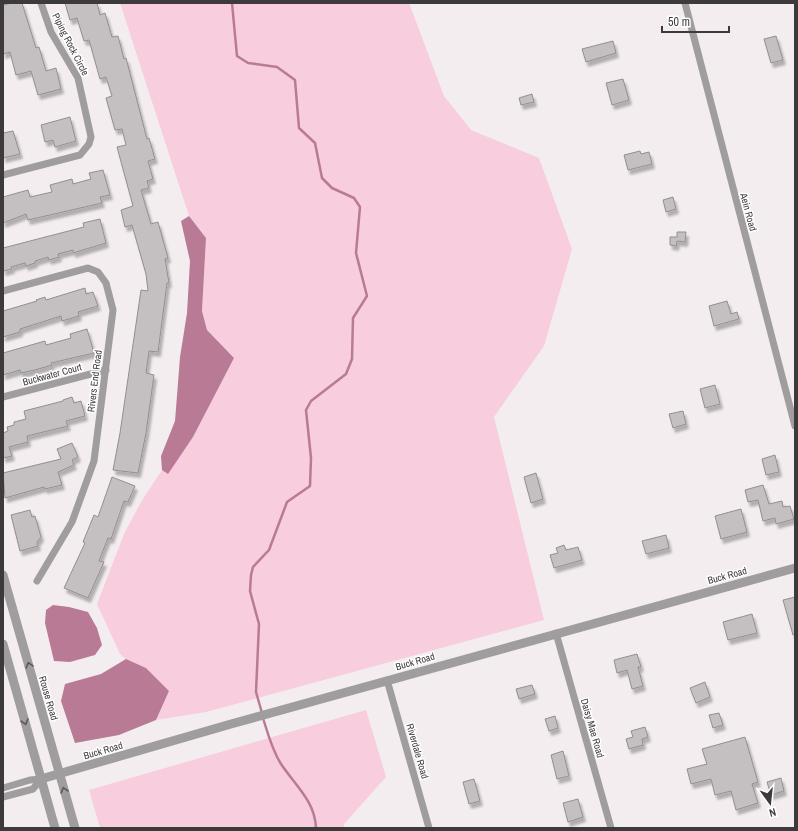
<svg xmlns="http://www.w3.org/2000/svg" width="798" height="831" font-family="'Archivo Narrow',sans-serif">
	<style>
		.green { fill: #f8cdde }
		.water { fill: #b97a96 }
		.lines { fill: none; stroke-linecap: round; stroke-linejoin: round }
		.stream { stroke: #b97a96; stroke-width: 2.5 }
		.building { fill: #c4bfc1; stroke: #938e90; filter: url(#shadow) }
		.minor { stroke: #a09d9e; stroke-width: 7 }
		.tertiary { stroke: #a09d9e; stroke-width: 9 }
		.oneway { stroke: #5b5859 }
		.labels { text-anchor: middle; stroke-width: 3; stroke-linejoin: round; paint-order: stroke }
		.street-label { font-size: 10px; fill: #3d3a3b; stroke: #fff }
	</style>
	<defs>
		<filter id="shadow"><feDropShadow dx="2.5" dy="4.5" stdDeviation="1" flood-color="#0004"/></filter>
	</defs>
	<rect width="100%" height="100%" fill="#f3edf0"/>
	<g class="green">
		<polygon points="120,3 409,3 444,96 471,130 539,158 572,249 544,346 494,417 544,620 206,712 156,720 169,691 146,668 126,659 120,654 97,604 124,534 141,502 162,470 168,473 193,437 234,358 207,330 202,311 206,238 189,216"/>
		<polygon points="366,710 386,777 344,824 344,828 100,828 89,790"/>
	</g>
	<g class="water">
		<polygon points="189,216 206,238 202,311 207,330 234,358 193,437 168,474 162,470 161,456 175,421 180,357 187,313 190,261 181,221"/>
		<polygon points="53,605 69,607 88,612 97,628 102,645 95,655 70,662 54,661 45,623 46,610"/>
		<polygon points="126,659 146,668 169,691 156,720 119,735 75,743 61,701 65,684 101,674"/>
	</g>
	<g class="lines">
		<g class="stream">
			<polyline points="232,3 237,56 248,63 277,67 295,80 299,128 315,143 322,178 332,188 354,198 360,207 356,253 367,296 353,318 352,359 346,374 311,401 306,410 311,458 310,486 287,502 269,550 253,567 251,575 250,591 259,624 256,692 262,713"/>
			<path d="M263,718c5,16 9,32 18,46 14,21 34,37 35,64"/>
		</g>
	</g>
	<g class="building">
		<polygon points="12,3 22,3 36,48 39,47 46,71 56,68 61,89 38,95 31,71 16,75 10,52 3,54 3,5"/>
		<polygon points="65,3 97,3 100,15 105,13 112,37 118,36 124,59 126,58 147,139 149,138 155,159 148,161 153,179 147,181 149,188 141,190 151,224 158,222 168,258 165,259 169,283 167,283 158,352 149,351 146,373 154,375 146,433 138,473 113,470 120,433 141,290 148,291 146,274 132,225 125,227 121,210 133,206 117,147 126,145 122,129 115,130 106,98 112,96 106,77 100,79 89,40 84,41 77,18 70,20"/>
		<polygon points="776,36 783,60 771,63 764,39"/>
		<polygon points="613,41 616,53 586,62 582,49"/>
		<polygon points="623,79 629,100 612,105 606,83"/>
		<polygon points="532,94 534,102 521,105 519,98"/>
		<polygon points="70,117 76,141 55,147 53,140 45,142 41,125"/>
		<polygon points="13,131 20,154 3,158 3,133"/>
		<polygon points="640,151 641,154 649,152 652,164 628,170 624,155"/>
		<polygon points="103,170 110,195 100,197 102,203 28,220 26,214 3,223 3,197 28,190 30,197 52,192 50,185 72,179 73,184 91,179 89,173"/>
		<polygon points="673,197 676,209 666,212 663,200"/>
		<polygon points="100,219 106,243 73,253 73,250 58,254 59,257 49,260 48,257 35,261 35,263 26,266 25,263 11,267 12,269 3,271 3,248 84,227 83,223"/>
		<polygon points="677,232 686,232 685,242 677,241 676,246 670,245 670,237 677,237"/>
		<polygon points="85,288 86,294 93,292 98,306 78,312 79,316 62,321 61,316 20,329 20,332 3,337 3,311 37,301 36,300 45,297 46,300"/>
		<polygon points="727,301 731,314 737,312 739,319 714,326 709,306"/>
		<polygon points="87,329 94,353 51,363 52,365 35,370 21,373 20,370 3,375 3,353 45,341 46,345 71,338 70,334"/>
		<polygon points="715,385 720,404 705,408 700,389"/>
		<polygon points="72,397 74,403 81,401 85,416 66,421 68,426 27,436 28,442 9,447 12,456 3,458 3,433 8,431 7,427 14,425 14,422 26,419 24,411 63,401 63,400"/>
		<polygon points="683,411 686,424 673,428 669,414"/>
		<polygon points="72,443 78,457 72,460 74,465 58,472 62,485 45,489 44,487 5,498 3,473 61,459 57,449"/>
		<polygon points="775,455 779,472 766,475 762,459"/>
		<polygon points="536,473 543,499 531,503 524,477"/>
		<polygon points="112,477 135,486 128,502 124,501 111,539 108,538 99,561 104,562 88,598 64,588 85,543 83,542 94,515 98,517"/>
		<polygon points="763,485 769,504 782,501 783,507 790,506 794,519 776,524 775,518 763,521 758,500 748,502 745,490"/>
		<polygon points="741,509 747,532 721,539 715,516"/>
		<polygon points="30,510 32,517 35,516 41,537 37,542 38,546 20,551 11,515"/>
		<polygon points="666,535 669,548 646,554 642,541"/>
		<polygon points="564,545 566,550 578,547 582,560 554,568 550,555 558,553 556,548"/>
		<polygon points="795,597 795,634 793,635 783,600"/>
		<polygon points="752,614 757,633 728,640 723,622"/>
		<polygon points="637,654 641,667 638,667 643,686 632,689 627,670 617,673 614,660"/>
		<polygon points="705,682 710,697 696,703 690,688"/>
		<polygon points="532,685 535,694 519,699 516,689"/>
		<polygon points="719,713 723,725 713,728 709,715"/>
		<polygon points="555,716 558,728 549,731 545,719"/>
		<polygon points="645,727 648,737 642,739 643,745 629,749 626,739 633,737 631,731"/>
		<polygon points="745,737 758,782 752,784 758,803 736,810 731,791 715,795 711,779 691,784 687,769 707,764 702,749"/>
		<polygon points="563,751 569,776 557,779 551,755"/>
		<polygon points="781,778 784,791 771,795 767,782"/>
		<polygon points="474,779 480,801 469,804 463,782"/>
		<polygon points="578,799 583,817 568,822 563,803"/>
	</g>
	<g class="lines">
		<g class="minor">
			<polyline points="685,3 795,426"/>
			<polyline points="3,175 80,155 89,144 91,137 78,78 51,32 41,3"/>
			<polyline points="3,291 88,268 98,272 106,283 113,310 94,461 72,522 37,581"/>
			<polyline points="3,397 106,370"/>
			<polyline points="556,633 611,828"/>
			<polyline points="387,680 429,828"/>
			<polyline points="3,788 30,780 41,779"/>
			<polyline points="3,797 33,789 41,779"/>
		</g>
		<g class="tertiary">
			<polyline points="3,575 75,828"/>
			<polyline points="3,644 55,828"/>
			<polyline points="41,779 231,724 795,568"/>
		</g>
	</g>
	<defs><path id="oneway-chevron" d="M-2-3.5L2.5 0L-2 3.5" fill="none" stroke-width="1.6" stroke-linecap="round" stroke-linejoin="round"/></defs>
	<g class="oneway">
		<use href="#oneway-chevron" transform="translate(29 665) rotate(-106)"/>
		<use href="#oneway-chevron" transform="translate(25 722) rotate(74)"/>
		<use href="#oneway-chevron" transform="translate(64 790) rotate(-106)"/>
	</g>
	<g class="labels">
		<g class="street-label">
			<text transform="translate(71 44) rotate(63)" y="4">Piping Rock Circle</text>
			<text transform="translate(749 212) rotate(75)" y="4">Aein Road</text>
			<text transform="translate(52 374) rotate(-15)" y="4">Buckwater Court</text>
			<text transform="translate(94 381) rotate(-83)" y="4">Rivers End Road</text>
			<text transform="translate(727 575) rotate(-15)" y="4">Buck Road</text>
			<text transform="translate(415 661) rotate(-16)" y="4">Buck Road</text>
			<text transform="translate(49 698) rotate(74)" y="4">Rouse Road</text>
			<text transform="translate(593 728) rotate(74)" y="4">Daisy Mae Road</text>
			<text transform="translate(103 750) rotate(-16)" y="4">Buck Road</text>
			<text transform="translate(418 751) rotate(74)" y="4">Riverdale Road</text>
		</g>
	</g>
	<rect width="798" height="831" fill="none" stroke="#3d3a3b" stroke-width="8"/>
	<g transform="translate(770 803) rotate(165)" stroke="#ffffff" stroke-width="3" paint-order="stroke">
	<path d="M0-3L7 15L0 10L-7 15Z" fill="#3d3a3b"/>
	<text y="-6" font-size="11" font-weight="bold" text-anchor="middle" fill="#3d3a3b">N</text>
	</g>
	<path d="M662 26v6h67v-6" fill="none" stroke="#3d3a3b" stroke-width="2"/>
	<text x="668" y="26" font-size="12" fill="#3d3a3b" stroke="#ffffff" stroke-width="3" paint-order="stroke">50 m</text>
</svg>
